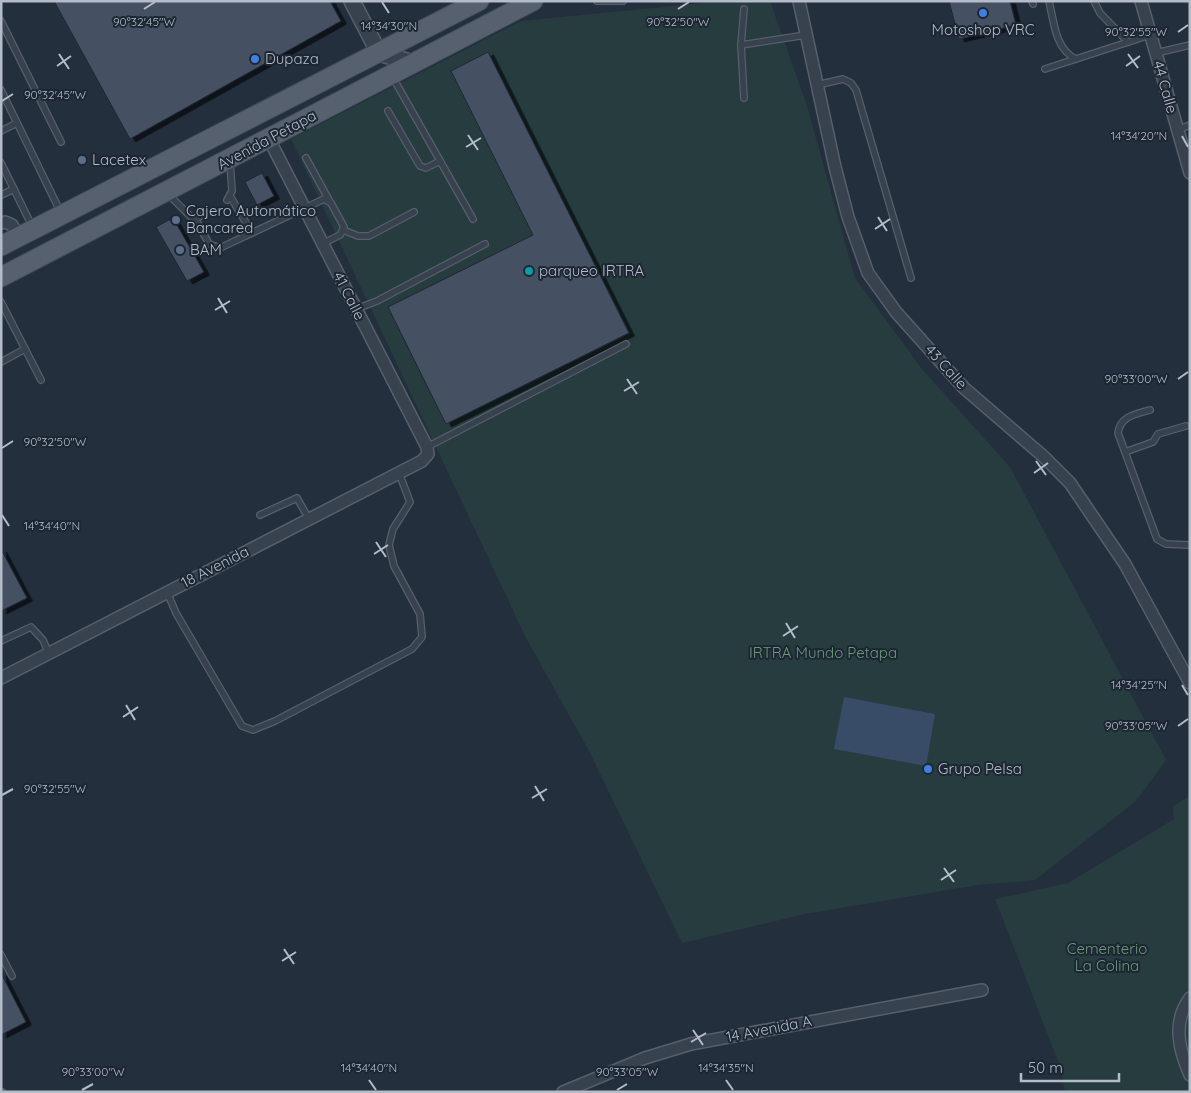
<svg xmlns="http://www.w3.org/2000/svg" width="1191" height="1093" font-family="Quicksand,sans-serif">
	<style>
		.green { fill: #263c3f }
		.water { fill: #394c67 }
		.building { fill: #455162; stroke: #1f2835; filter: url(#shadow) }
		.lines { fill: none; stroke-linecap: round; stroke-linejoin: round }
		.service-casing { stroke: #565f6c; stroke-width: 8 }
		.minor-casing { stroke: #565f6c; stroke-width: 14 }
		.tertiary-casing { stroke: #565f6c; stroke-width: 18 }
		.primary-casing { stroke: #414a57; stroke-width: 21 }
		.service { stroke: #38414e; stroke-width: 5.5 }
		.minor { stroke: #38414e; stroke-width: 11 }
		.tertiary { stroke: #38414e; stroke-width: 15 }
		.primary { stroke: #56606e; stroke-width: 19 }
		.ticks { fill: none; stroke: #b4bcc9; stroke-width: 2 }
		.shop-dot { fill: #3f7fe0; stroke: #1d2633; stroke-width: 2 }
		.service-dot { fill: #5c6f8a; stroke: #1d2633; stroke-width: 2 }
		.culture-dot { fill: #0f9aa8; stroke: #1d2633; stroke-width: 2 }
		.labels { text-anchor: middle; stroke-width: 4; stroke-linejoin: round; paint-order: stroke }
		.poi-label { font-size: 15px; fill: #b4bcc9; stroke: #1d2633; text-anchor: start }
		.street-label { font-size: 15px; fill: #b4bcc9; stroke: #1d2633 }
		.park-label { font-size: 15px; fill: #6b9a76; stroke: #1d2633 }
		.ticks-label { font-size: 12px; text-anchor: middle; fill: #b4bcc9; stroke: #1d2633; stroke-width: 4; stroke-linejoin: round; paint-order: stroke }
	</style>
	<defs>
		<filter id="shadow"><feDropShadow dx="5.5" dy="3" stdDeviation="0" flood-color="#0009"/></filter>
	</defs>
	<rect width="100%" height="100%" fill="#242f3e"/>
	<g class="green">
		<polygon points="724,1 770,1 807,106 855,278 922,369 1010,467 1166,760 1136,801 1035,880 978,885 805,914 682,943 589,751 526,638 291,139 521,21"/>
		<polygon points="1190,796 1190,1092 1065,1092 1060,1066 995,899 1068,883 1174,819 1173,806"/>
	</g>
	<polygon class="water" points="844,697 935,714 926,766 834,749"/>
	<g class="building">
		<polygon points="54,1 330,1 341,21 130,139"/>
		<polygon points="949,1 1010,1 1016,25 959,39"/>
		<polygon points="488,52 629,333 446,424 388,307 533,235 451,71"/>
		<polygon points="262,173 274,196 257,205 245,182"/>
		<polygon points="173,218 204,272 187,281 156,227"/>
		<polygon points="1,549 27,598 1,611"/>
		<polygon points="1,973 26,1022 1,1035"/>
	</g>
	<g class="lines">
		<defs>
			<g id="service">
				<polyline points="597,1 623,1"/>
				<polyline points="1032,1 1033,4"/>
				<path d="M1049,1c5,21 6,48 27,58"/>
				<polyline points="1094,1 1100,13 1128,42"/>
				<polyline points="1,21 61,142"/>
				<polyline points="741,45 744,9"/>
				<polyline points="1156,53 1190,45"/>
				<polyline points="1045,69 1150,35"/>
				<polyline points="392,76 473,219"/>
				<polyline points="817,85 843,79 851,83 856,90 911,278"/>
				<polyline points="1,90 61,213"/>
				<polyline points="744,98 741,45 806,35"/>
				<polyline points="388,111 420,166 426,168 440,161"/>
				<polyline points="1177,130 1190,125"/>
				<polyline points="1,131 17,123"/>
				<polyline points="306,158 329,200"/>
				<polyline points="1,163 32,226"/>
				<polyline points="168,194 192,218 197,218 203,215"/>
				<polyline points="1,195 14,189"/>
				<polyline points="230,196 252,233"/>
				<polyline points="227,200 232,191 230,161"/>
				<polyline points="195,218 209,244 220,248 324,199 331,203 344,227 340,235 322,244"/>
				<polyline points="343,230 358,236 369,236 414,212"/>
				<polyline points="1,302 41,380"/>
				<polyline points="356,309 377,301 485,244"/>
				<polyline points="1,362 25,349"/>
				<path d="M1150,410c-14,4 -30,6 -32,23l39,106 9,5 24,1"/>
				<polyline points="427,447 626,344"/>
				<polyline points="1125,452 1153,442 1158,434 1186,426"/>
				<polyline points="260,515 297,498 309,519"/>
				<polyline points="167,592 176,613 242,726 253,730 275,721 412,649 422,637 420,614 394,566 389,545 393,529 410,502 399,473"/>
				<polyline points="1,641 31,627 43,640 49,654"/>
				<polyline points="1,955 12,976"/>
				<polyline points="1,1092 2,1092"/>
			</g>
			<g id="minor">
				<polyline points="799,1 835,167 848,217 868,273 896,312 964,388 1043,456 1070,483 1125,564 1190,683"/>
				<polyline points="1141,1 1190,173"/>
				<polyline points="1,223 5,222 12,225 19,237"/>
				<polyline points="1,678 422,461 428,454 427,447 269,139"/>
				<path d="M1190,998c-18,24 -11,52 0,77"/>
				<polyline points="563,1092 645,1058 691,1044 982,990"/>
			</g>
			<polyline id="tertiary" points="352,1 379,53 413,63"/>
			<g id="primary">
				<polyline points="1,246 479,1"/>
				<polyline points="1,277 533,1"/>
			</g>
		</defs>
		<use href="#service" class="service-casing"/>
		<use href="#minor" class="minor-casing"/>
		<use href="#tertiary" class="tertiary-casing"/>
		<use href="#primary" class="primary-casing"/>
		<use href="#service" class="service"/>
		<use href="#minor" class="minor"/>
		<use href="#tertiary" class="tertiary"/>
		<use href="#primary" class="primary"/>
	</g>
	<path class="ticks" d="M382,2l7,11M144,9l11,-7M678,9l11,-7M1178,32l10,-7M59,54l10,15M1128,54l10,14M57,66l14,-10M1126,66l14,-10M2,101l11,-7M468,135l10,15M1182,136l6,11M466,147l15,-9M878,217l9,14M875,229l15,-10M218,298l9,15M215,310l15,-9M627,379l10,15M1178,379l10,-7M624,391l15,-9M2,448l11,-7M1036,461l10,14M1034,473l14,-10M2,515l7,11M376,542l10,15M374,554l14,-9M786,623l9,15M783,636l15,-10M1182,685l6,10M126,705l9,15M123,717l15,-10M1178,726l10,-7M535,786l9,15M2,795l11,-6M532,798l15,-9M944,868l10,14M941,880l15,-10M284,949l10,15M282,961l14,-9M693,1030l10,15M691,1042l15,-9M369,1080l7,10M726,1080l7,10M82,1090l11,-6M617,1090l10,-6"/>
	<g class="shop-dot">
		<circle cx="983" cy="13" r="5"/>
		<circle cx="255" cy="59" r="5"/>
		<circle cx="928" cy="769" r="5"/>
	</g>
	<g class="service-dot">
		<circle cx="82" cy="160" r="5"/>
		<circle cx="176" cy="220" r="5"/>
		<circle cx="180" cy="250" r="5"/>
	</g>
	<circle class="culture-dot" cx="529" cy="271" r="5"/>
	<g class="labels">
		<g class="poi-label">
			<text x="983" y="35" text-anchor="middle">Motoshop VRC</text>
			<text x="265" y="64">Dupaza</text>
			<text x="92" y="165">Lacetex</text>
			<text x="186" y="216">Cajero Automático<tspan x="186" dy="17">Bancared</tspan></text>
			<text x="190" y="255">BAM</text>
			<text x="539" y="276">parqueo IRTRA</text>
			<text x="938" y="774">Grupo Pelsa</text>
		</g>
		<g class="street-label">
			<text transform="translate(1165 87) rotate(74)" y="5">44 Calle</text>
			<text transform="translate(267 140) rotate(-28)" y="5">Avenida Petapa</text>
			<text transform="translate(349 296) rotate(63)" y="5">41 Calle</text>
			<text transform="translate(946 367) rotate(48)" y="5">43 Calle</text>
			<text transform="translate(215 567) rotate(-27)" y="5">18 Avenida</text>
			<text transform="translate(769 1029) rotate(-11)" y="5">14 Avenida A</text>
		</g>
		<g class="park-label">
			<text x="823" y="658">IRTRA Mundo Petapa</text>
			<text x="1107" y="954">Cementerio<tspan x="1107" dy="17">La Colina</tspan></text>
		</g>
	</g>
	<g class="ticks-label">
		<text x="144" y="26">90°32'45"W</text>
		<text x="678" y="26">90°32'50"W</text>
		<text x="389" y="30">14°34'30"N</text>
		<text x="1136" y="36">90°32'55"W</text>
		<text x="55" y="99">90°32'45"W</text>
		<text x="1139" y="140">14°34'20"N</text>
		<text x="1136" y="383">90°33'00"W</text>
		<text x="55" y="446">90°32'50"W</text>
		<text x="52" y="530">14°34'40"N</text>
		<text x="1139" y="689">14°34'25"N</text>
		<text x="1136" y="730">90°33'05"W</text>
		<text x="55" y="793">90°32'55"W</text>
		<text x="369" y="1072">14°34'40"N</text>
		<text x="726" y="1072">14°34'35"N</text>
		<text x="93" y="1076">90°33'00"W</text>
		<text x="627" y="1076">90°33'05"W</text>
	</g>
	<rect width="1191" height="1093" fill="none" stroke="#b4bcc9" stroke-width="5"/>
	<path d="M1021 1073v8h98v-8" fill="none" stroke="#b4bcc9" stroke-width="2.5"/>
	<text x="1028" y="1073" font-size="15" fill="#b4bcc9" stroke="#1d2633" stroke-width="4" paint-order="stroke">50 m</text>
</svg>
